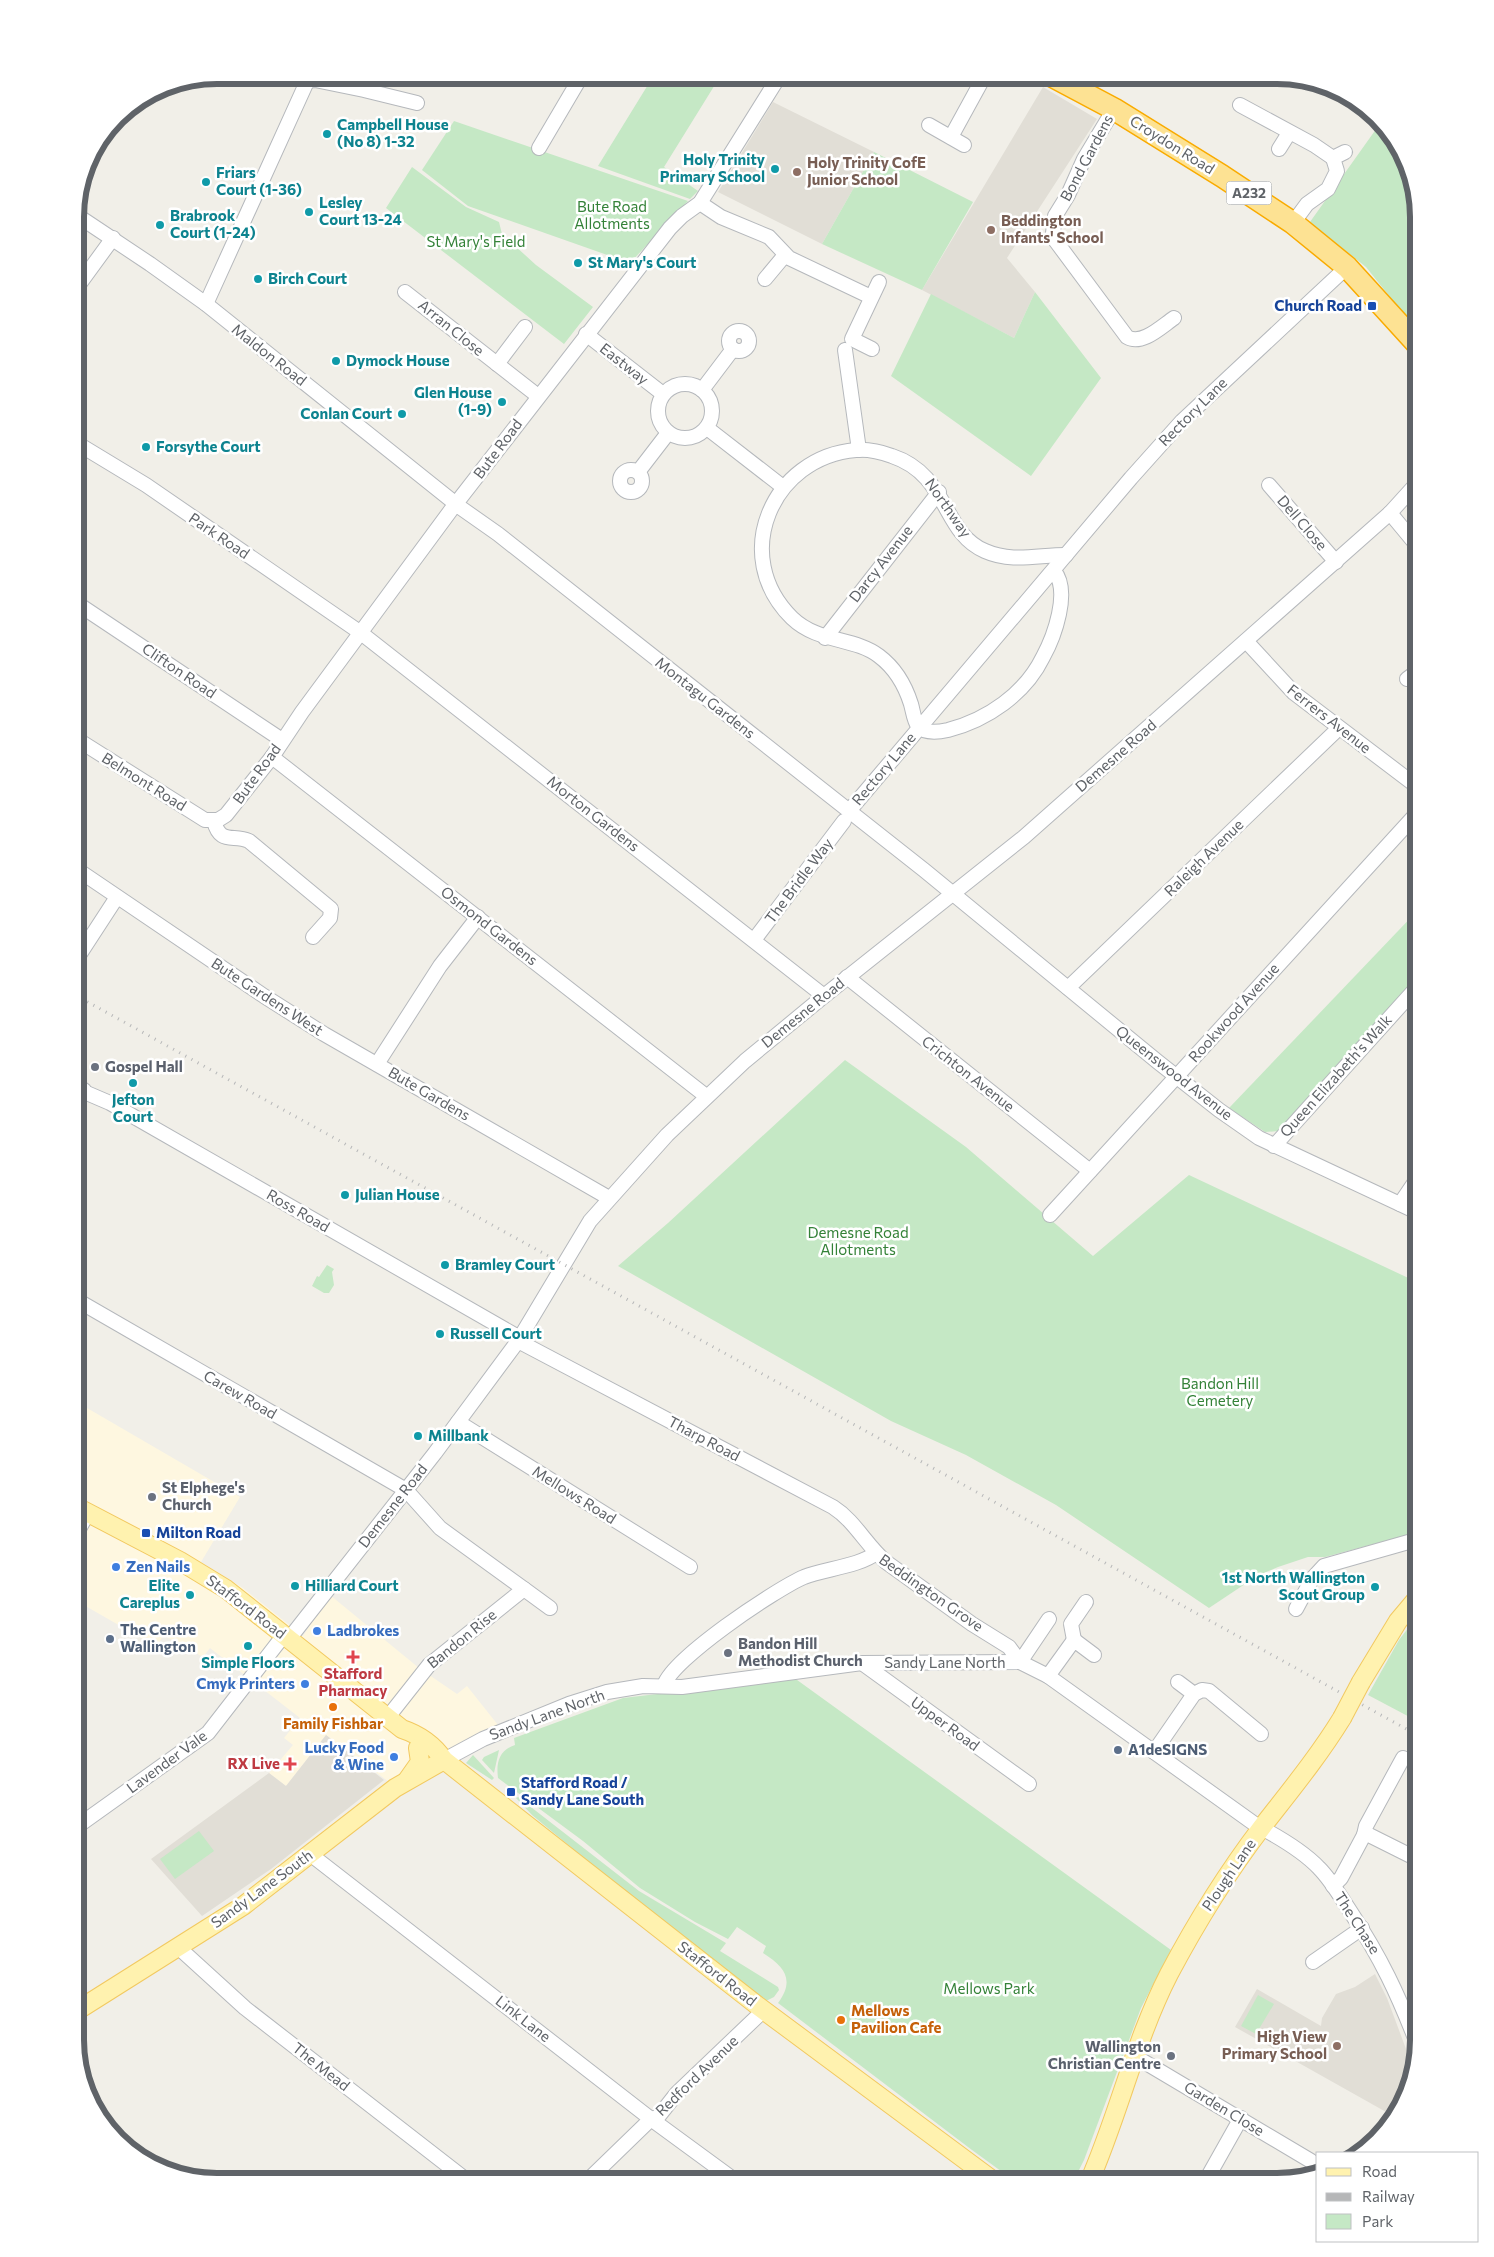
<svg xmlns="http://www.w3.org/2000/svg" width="1494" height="2257" font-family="Commissioner,sans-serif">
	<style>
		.commercial { fill: #fef7e0 }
		.education { fill: #e1ded6 }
		.green { fill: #c5e8c5 }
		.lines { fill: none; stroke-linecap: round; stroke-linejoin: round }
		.minor-casing { stroke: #b5b8bc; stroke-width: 16 }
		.major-casing { stroke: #f2c960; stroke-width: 20 }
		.highway-casing { stroke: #f9ab00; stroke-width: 24 }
		.minor { stroke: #fff; stroke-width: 14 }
		.major { stroke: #fff2af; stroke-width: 18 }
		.highway { stroke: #fde293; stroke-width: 21 }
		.rail { stroke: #b6b7b8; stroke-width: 3; stroke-dasharray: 1 6; stroke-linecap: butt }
		.major-bridge-casing { stroke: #f2c960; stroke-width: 20; stroke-linecap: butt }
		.major-bridge { stroke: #fff2af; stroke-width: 18 }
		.culture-dot { fill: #0f9aa8; stroke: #fff; stroke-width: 2 }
		.education-dot { fill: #8d6e63; stroke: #fff; stroke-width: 2 }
		.transit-dot { fill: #1a4fb4; stroke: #fff; stroke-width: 2 }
		.worship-dot { fill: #6b7280; stroke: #fff; stroke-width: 2 }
		.shop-dot { fill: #3f7fe0; stroke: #fff; stroke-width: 2 }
		.service-dot { fill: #5c6f8a; stroke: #fff; stroke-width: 2 }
		.health-dot { fill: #e0444e; stroke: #fff; stroke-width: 2 }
		.food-dot { fill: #e8710a; stroke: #fff; stroke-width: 2 }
		.labels { text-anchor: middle; stroke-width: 5; stroke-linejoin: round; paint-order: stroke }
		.shield { fill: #fff; stroke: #8f9295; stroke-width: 1 }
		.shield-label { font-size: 14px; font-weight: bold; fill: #5f6368 }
		.culture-label { font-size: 15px; font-weight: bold; fill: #0d838f; stroke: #fff; text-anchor: start }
		.street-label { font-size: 15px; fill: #5f6368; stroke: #fff }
		.education-label { font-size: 15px; font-weight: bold; fill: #785e54; stroke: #fff; text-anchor: start }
		.park-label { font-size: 15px; fill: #348238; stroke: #fff }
		.transit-label { font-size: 15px; font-weight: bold; fill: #164399; stroke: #fff; text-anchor: start }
		.worship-label { font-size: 15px; font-weight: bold; fill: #5b616d; stroke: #fff; text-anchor: start }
		.shop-label { font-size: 15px; font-weight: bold; fill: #366cbe; stroke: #fff; text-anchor: start }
		.service-label { font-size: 15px; font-weight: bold; fill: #4e5e75; stroke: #fff; text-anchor: start }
		.health-label { font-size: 15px; font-weight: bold; fill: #be3a42; stroke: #fff }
		.food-label { font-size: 15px; font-weight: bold; fill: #c56008; stroke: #fff }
		.rim { fill: none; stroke: #5f6368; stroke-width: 6 }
	</style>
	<rect width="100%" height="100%" fill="#f1efe8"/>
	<polygon class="commercial" points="75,1401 240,1497 201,1562 243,1588 303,1636 330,1595 419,1668 457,1694 467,1686 498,1725 455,1750 389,1782 326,1735 286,1786 269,1773 293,1745 284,1738 300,1718 210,1648 203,1657 163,1635 157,1647 75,1600"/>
	<g class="education">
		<polygon points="1043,87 1097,119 1007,258 1035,292 1014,338 922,290"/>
		<polygon points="773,102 874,152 822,244 718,192"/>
		<polygon points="326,1735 384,1780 271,1869 202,1916 151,1859 269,1773 286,1786"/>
		<polygon points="1375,1974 1387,1998 1412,2065 1400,2112 1395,2117 1235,2027 1257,1989 1321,2026 1322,2018 1336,1994 1355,1987"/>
	</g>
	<g class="green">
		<polygon points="412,75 426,75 422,86 410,82"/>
		<polygon points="654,75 721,75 664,167 698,191 690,199 598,166"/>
		<polygon points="1314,85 1356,99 1400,146 1419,216 1419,333 1366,267 1310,222 1379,125"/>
		<polygon points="454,121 688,201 630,263 468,206 422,170"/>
		<polygon points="874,152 973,202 922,290 822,244"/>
		<polygon points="412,167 466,207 499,222 502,234 536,265 593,307 564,344 386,208"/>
		<polygon points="1035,292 1101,378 1031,476 891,376 931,294 1014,338"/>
		<polygon points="1419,909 1419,978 1279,1131 1265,1132 1229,1108"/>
		<polygon points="845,1060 966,1147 1093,1256 1189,1175 1419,1283 1419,1532 1325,1557 1308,1557 1278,1567 1257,1576 1209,1608 1056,1505 966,1455 891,1421 618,1266 668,1223"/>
		<polygon points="327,1265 334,1269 332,1272 334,1285 329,1293 324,1293 312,1286 317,1276 319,1277"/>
		<polygon points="1419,1614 1419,1722 1368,1695 1399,1640"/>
		<path d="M786,1672l385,278 -30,58 -57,152 -11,22h-57l-44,-32 -194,-147c17,-23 7,-36 -15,-50l3,-7 -29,-19 -9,12 -33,-17 -55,-34 -57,-47 -85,-63c-2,-15 1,-28 17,-33l-1,-7 109,-40 43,-5z"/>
		<polygon points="499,1750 494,1773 482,1760 484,1757"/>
		<polygon points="473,1755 494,1778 492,1780 466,1763"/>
		<polygon points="518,1797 639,1891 726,1943 720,1951 778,1987 779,1990 774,1997 766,2001 635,1900 532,1815 516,1798"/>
		<polygon points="199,1831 214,1851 175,1879 160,1859"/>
		<polygon points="1258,1995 1274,2004 1256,2034 1241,2026"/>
	</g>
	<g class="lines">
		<defs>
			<g id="minor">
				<polyline points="283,75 306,81 315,80 364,90 417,103"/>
				<polyline points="1077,89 1086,75"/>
				<polyline points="1240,105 1314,145 1333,158"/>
				<path d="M1114,109l-30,50 -16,36 -13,21 -2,17 2,7 72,97c15,9 35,-11 47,-19"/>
				<polyline points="929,125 964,145"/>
				<polyline points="951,137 985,75"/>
				<polyline points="539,148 582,75"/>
				<polyline points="1279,149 1289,133"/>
				<polyline points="700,203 721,217 769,237 789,258 871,297"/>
				<polyline points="75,214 150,264 206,304 461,508 498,534 924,870 1158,1062 1219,1110 1259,1138 1419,1213"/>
				<polyline points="1293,223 1307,204 1328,189 1337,171 1333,158 1345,152"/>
				<polyline points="765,279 785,255"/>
				<polyline points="75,290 113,238"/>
				<polyline points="405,292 538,396"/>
				<polyline points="206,304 310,75"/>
				<circle cx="739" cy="341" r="10"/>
				<polyline points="586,334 663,394"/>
				<polyline points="872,349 852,339 879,282"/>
				<polyline points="845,350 859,450"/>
				<polyline points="497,364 525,327"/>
				<circle cx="685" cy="411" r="27"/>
				<polyline points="702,390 733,349"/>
				<polyline points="707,428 783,487"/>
				<polyline points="75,442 146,485 361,633 824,996"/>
				<circle cx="631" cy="481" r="11"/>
				<polyline points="638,472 668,433"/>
				<polyline points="1269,485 1336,562"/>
				<polyline points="1390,513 1419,548"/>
				<path d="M1054,571c17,20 0,66 -11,86 -18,37 -56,63 -95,73 -9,2 -23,4 -30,-4 -4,-5 -5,-15 -7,-22 -6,-19 -16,-36 -32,-48 -25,-19 -61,-13 -87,-38 -63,-62 -20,-161 64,-168 13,-1 25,2 36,6 57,19 50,77 93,95 27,12 53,4 81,4"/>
				<polyline points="75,602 282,740"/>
				<polyline points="825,638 939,492"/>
				<polyline points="1246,641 1294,693 1419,788"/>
				<polyline points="1407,679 1419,670"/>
				<polyline points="75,738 205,820 218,820 226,815 272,757 302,712 451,510 670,228 682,216 700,203 780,75"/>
				<polyline points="272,757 706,1096"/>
				<polyline points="849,811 1131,478 1182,421 1347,267"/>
				<path d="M214,821c6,24 19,13 35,20l82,68 -1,9 -17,19"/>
				<polyline points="75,868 264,996 324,1034 609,1198"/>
				<polyline points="754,940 844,821"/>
				<polyline points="76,960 117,897"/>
				<polyline points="847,977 1090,1171"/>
				<polyline points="1068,988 1339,728"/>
				<polyline points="377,1064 440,966 478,917"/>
				<polyline points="75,1088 110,1103 520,1338"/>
				<polyline points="75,1108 84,1090"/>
				<polyline points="1274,1146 1419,985"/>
				<polyline points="1400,1204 1419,1176"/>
				<polyline points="1050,1215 1419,811"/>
				<polyline points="75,1299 406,1490 440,1528 524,1589 429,1665 388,1717"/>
				<path d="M518,1341l315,166c22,14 33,38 53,55l86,62 37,23 11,15"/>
				<polyline points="458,1422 690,1567"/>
				<polyline points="75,1536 88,1513"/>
				<polyline points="524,1589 550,1608"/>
				<polyline points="1296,1609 1312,1579 1324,1566 1419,1539"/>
				<polyline points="289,1639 435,1453 518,1341 590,1221 667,1135 745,1061 824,996 1024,837 1390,513 1419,481"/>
				<polyline points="1074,1640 1071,1624 1086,1602"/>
				<polyline points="1020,1662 1049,1619"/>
				<polyline points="862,1663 1029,1784"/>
				<polyline points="1048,1676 1074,1640 1094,1655"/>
				<polyline points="1178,1682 1194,1694"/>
				<path d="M664,1686c6,-26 112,-97 140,-109 20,-8 56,-11 72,-24"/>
				<polyline points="1154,1752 1194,1694 1202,1690 1209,1691 1261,1734"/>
				<path d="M444,1760l39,-21 86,-35 38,-12 36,-6 39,1 180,-24 158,-1 28,14 208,149c21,11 46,25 63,43 12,12 21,28 31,43 31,47 48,83 68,135"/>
				<polyline points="75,1828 208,1733 284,1635"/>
				<polyline points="1364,1835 1366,1826 1403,1758"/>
				<polyline points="310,1854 651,2119 737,2182"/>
				<polyline points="1333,1886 1341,1878 1364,1835 1367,1834 1419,1860"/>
				<polyline points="178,1947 245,2008 469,2182"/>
				<polyline points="1313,1962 1362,1928"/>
				<polyline points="1136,2057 1311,2161"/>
				<polyline points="586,2182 651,2119 658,2117 677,2093 764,2010"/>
				<polyline points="1205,2182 1241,2118"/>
			</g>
			<g id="major">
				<path d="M75,1506l105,55 46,28 176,140c18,6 31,15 42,31l314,246 237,176"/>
				<polyline points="1361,1682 1398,1621 1419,1596"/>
				<polyline points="408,1779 420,1762 418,1748"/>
				<polyline points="75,2012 243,1906 395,1788 444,1760"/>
				<path d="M1089,2182c30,-68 46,-142 80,-208 27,-51 58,-101 93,-147 28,-36 56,-70 80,-109"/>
			</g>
			<polyline id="highway" points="1050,75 1114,109 1222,176 1293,223 1347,267 1419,346"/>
		</defs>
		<use href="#minor" class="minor-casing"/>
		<use href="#major" class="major-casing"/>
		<use href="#highway" class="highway-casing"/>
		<use href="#minor" class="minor"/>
		<use href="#major" class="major"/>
		<use href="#highway" class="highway"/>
		<polyline class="rail" points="75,995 1419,1736"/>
		<defs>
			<polyline id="major-bridge" points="1342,1718 1361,1682"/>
		</defs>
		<use href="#major-bridge" class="major-bridge-casing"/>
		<use href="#major-bridge" class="major-bridge"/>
	</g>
	<g class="culture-dot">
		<circle cx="327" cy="134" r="5"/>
		<circle cx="775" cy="169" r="5"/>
		<circle cx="206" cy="182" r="5"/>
		<circle cx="309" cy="212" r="5"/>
		<circle cx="160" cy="225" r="5"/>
		<circle cx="578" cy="263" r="5"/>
		<circle cx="258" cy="279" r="5"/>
		<circle cx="336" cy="361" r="5"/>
		<circle cx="502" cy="402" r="5"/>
		<circle cx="402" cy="414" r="5"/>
		<circle cx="146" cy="447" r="5"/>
		<circle cx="133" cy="1083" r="5"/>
		<circle cx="345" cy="1195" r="5"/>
		<circle cx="445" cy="1265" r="5"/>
		<circle cx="440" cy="1334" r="5"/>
		<circle cx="418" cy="1436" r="5"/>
		<circle cx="295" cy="1586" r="5"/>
		<circle cx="1375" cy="1587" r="5"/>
		<circle cx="190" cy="1595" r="5"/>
		<circle cx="248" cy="1646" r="5"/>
	</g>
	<g class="education-dot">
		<circle cx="797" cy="172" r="5"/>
		<circle cx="991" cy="230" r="5"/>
		<circle cx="1337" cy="2046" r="5"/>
	</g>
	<g class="transit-dot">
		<rect x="1367" y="301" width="10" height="10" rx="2.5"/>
		<rect x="141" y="1528" width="10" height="10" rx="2.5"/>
		<rect x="506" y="1787" width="10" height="10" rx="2.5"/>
	</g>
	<g class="worship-dot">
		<circle cx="95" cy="1067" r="5"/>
		<circle cx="152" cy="1497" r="5"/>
		<circle cx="728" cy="1653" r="5"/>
		<circle cx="1171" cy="2056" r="5"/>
	</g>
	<g class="shop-dot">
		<circle cx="116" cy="1567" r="5"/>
		<circle cx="317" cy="1631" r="5"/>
		<circle cx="305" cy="1684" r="5"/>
		<circle cx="394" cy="1757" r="5"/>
	</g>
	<g class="service-dot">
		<circle cx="110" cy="1639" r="5"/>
		<circle cx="1118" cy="1750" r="5"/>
	</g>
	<g class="health-dot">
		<path d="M350.5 1649.5h5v5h5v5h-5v5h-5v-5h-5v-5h5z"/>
		<path d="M287.5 1756.5h5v5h5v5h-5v5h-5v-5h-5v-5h5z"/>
	</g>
	<g class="food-dot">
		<circle cx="333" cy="1707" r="5"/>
		<circle cx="841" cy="2020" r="5"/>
	</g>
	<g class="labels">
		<rect class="shield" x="1226.5" y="181.5" width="45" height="23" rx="4"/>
		<g class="shield-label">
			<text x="1249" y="198">A232</text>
		</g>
		<g class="culture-label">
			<text x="337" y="130">Campbell House<tspan x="337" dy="17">(No 8) 1-32</tspan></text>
			<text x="765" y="165" text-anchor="end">Holy Trinity<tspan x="765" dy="17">Primary School</tspan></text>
			<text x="216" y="178">Friars<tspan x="216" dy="17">Court (1-36)</tspan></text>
			<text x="319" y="208">Lesley<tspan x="319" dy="17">Court 13-24</tspan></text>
			<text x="170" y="221">Brabrook<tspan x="170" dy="17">Court (1-24)</tspan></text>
			<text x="588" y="268">St Mary's Court</text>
			<text x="268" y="284">Birch Court</text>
			<text x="346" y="366">Dymock House</text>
			<text x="492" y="398" text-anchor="end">Glen House<tspan x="492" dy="17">(1-9)</tspan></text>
			<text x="392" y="419" text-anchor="end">Conlan Court</text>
			<text x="156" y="452">Forsythe Court</text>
			<text x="133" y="1105" text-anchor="middle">Jefton<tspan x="133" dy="17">Court</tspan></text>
			<text x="355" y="1200">Julian House</text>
			<text x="455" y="1270">Bramley Court</text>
			<text x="450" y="1339">Russell Court</text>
			<text x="428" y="1441">Millbank</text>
			<text x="1365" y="1583" text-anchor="end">1st North Wallington<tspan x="1365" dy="17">Scout Group</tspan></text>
			<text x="180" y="1591" text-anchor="end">Elite<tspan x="180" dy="17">Careplus</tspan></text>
			<text x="305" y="1591">Hilliard Court</text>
			<text x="248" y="1668" text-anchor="middle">Simple Floors</text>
		</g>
		<g class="street-label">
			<text transform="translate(1172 145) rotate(32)" y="5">Croydon Road</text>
			<text transform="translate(1087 158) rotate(-62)" y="5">Bond Gardens</text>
			<text transform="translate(451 328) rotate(39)" y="5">Arran Close</text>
			<text transform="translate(269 355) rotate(38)" y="5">Maldon Road</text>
			<text transform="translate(624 364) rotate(38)" y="5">Eastway</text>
			<text transform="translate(1193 412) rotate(-45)" y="5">Rectory Lane</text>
			<text transform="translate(498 449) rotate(-53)" y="5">Bute Road</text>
			<text transform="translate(948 508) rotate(55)" y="5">Northway</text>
			<text transform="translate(1302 523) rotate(49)" y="5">Dell Close</text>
			<text transform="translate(219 536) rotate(34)" y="5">Park Road</text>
			<text transform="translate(881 564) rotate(-52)" y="5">Darcy Avenue</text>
			<text transform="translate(179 671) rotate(34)" y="5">Clifton Road</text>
			<text transform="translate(705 698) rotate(38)" y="5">Montagu Gardens</text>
			<text transform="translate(1329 719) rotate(38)" y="5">Ferrers Avenue</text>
			<text transform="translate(1116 756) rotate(-41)" y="5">Demesne Road</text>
			<text transform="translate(884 769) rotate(-50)" y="5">Rectory Lane</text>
			<text transform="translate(257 774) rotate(-54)" y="5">Bute Road</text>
			<text transform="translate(144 782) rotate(32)" y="5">Belmont Road</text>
			<text transform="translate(593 814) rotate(38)" y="5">Morton Gardens</text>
			<text transform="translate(1204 858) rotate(-44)" y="5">Raleigh Avenue</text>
			<text transform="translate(799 881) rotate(-53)" y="5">The Bridle Way</text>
			<text transform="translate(489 926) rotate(38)" y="5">Osmond Gardens</text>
			<text transform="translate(267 997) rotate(33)" y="5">Bute Gardens West</text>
			<text transform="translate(803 1013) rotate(-39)" y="5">Demesne Road</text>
			<text transform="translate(1234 1013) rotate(-48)" y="5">Rookwood Avenue</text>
			<text transform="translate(1174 1073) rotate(38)" y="5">Queenswood Avenue</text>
			<text transform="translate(968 1074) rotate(38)" y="5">Crichton Avenue</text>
			<text transform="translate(1336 1076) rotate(-48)" y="5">Queen Elizabeth's Walk</text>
			<text transform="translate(429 1094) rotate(30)" y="5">Bute Gardens</text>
			<text transform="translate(298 1211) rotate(30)" y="5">Ross Road</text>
			<text transform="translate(240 1395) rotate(30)" y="5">Carew Road</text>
			<text transform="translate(704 1439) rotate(28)" y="5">Tharp Road</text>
			<text transform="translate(574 1495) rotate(32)" y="5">Mellows Road</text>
			<text transform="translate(393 1506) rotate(-52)" y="5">Demesne Road</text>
			<text transform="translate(931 1593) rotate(35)" y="5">Beddington Grove</text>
			<text transform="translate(246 1607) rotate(37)" y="5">Stafford Road</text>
			<text transform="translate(462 1639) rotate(-39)" y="5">Bandon Rise</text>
			<text x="945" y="1668">Sandy Lane North</text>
			<text transform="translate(547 1715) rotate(-20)" y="5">Sandy Lane North</text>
			<text transform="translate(945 1724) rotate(36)" y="5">Upper Road</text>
			<text transform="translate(167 1762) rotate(-36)" y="5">Lavender Vale</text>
			<text transform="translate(1229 1875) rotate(-56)" y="5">Plough Lane</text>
			<text transform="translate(262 1889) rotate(-36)" y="5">Sandy Lane South</text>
			<text transform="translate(1357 1923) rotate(57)" y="5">The Chase</text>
			<text transform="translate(717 1974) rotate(38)" y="5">Stafford Road</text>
			<text transform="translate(523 2019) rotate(38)" y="5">Link Lane</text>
			<text transform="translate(321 2067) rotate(38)" y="5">The Mead</text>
			<text transform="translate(697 2076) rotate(-44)" y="5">Redford Avenue</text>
			<text transform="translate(1224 2109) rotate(31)" y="5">Garden Close</text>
		</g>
		<g class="education-label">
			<text x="807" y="168">Holy Trinity CofE<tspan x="807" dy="17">Junior School</tspan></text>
			<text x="1001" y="226">Beddington<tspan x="1001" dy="17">Infants' School</tspan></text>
			<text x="1327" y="2042" text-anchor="end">High View<tspan x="1327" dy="17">Primary School</tspan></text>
		</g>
		<g class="park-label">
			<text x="612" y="212">Bute Road<tspan x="612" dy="17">Allotments</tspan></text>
			<text x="476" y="247">St Mary's Field</text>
			<text x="858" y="1238">Demesne Road<tspan x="858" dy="17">Allotments</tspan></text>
			<text x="1220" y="1389">Bandon Hill<tspan x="1220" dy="17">Cemetery</tspan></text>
			<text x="989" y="1994">Mellows Park</text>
		</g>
		<g class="transit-label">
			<text x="1362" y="311" text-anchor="end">Church Road</text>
			<text x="156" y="1538">Milton Road</text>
			<text x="521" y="1788">Stafford Road /<tspan x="521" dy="17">Sandy Lane South</tspan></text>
		</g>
		<g class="worship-label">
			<text x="105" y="1072">Gospel Hall</text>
			<text x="162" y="1493">St Elphege's<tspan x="162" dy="17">Church</tspan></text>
			<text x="738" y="1649">Bandon Hill<tspan x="738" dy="17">Methodist Church</tspan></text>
			<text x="1161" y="2052" text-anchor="end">Wallington<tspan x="1161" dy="17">Christian Centre</tspan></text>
		</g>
		<g class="shop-label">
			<text x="126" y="1572">Zen Nails</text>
			<text x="327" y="1636">Ladbrokes</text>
			<text x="295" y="1689" text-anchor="end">Cmyk Printers</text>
			<text x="384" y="1753" text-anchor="end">Lucky Food<tspan x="384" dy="17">&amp; Wine</tspan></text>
		</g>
		<g class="service-label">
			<text x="120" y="1635">The Centre<tspan x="120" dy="17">Wallington</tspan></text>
			<text x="1128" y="1755">A1deSIGNS</text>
		</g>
		<g class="health-label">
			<text x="353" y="1679">Stafford<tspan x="353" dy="17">Pharmacy</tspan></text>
			<text x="280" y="1769" text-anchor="end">RX Live</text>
		</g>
		<g class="food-label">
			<text x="333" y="1729">Family Fishbar</text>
			<text x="851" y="2016" text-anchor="start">Mellows<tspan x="851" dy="17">Pavilion Cafe</tspan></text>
		</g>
	</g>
	<path d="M0 0H1494V2257H0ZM217 84H1277A133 133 0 0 1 1410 217V2040A133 133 0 0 1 1277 2173H217A133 133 0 0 1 84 2040V217A133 133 0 0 1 217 84Z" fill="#fff" fill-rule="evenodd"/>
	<path class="rim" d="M217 84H1277A133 133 0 0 1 1410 217V2040A133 133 0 0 1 1277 2173H217A133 133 0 0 1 84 2040V217A133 133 0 0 1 217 84Z"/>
	<rect x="1316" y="2152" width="162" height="90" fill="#ffffff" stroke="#bfc1c3"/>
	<rect x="1326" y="2168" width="25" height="8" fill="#fff2af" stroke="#bfc1c3"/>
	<text x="1362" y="2177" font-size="15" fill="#5f6368">Road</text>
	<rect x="1326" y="2193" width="25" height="8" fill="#b6b7b8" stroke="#bfc1c3"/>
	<text x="1362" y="2202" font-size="15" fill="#5f6368">Railway</text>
	<rect x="1326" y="2214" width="25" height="15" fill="#c5e8c5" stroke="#bfc1c3"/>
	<text x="1362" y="2227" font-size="15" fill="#5f6368">Park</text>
</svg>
